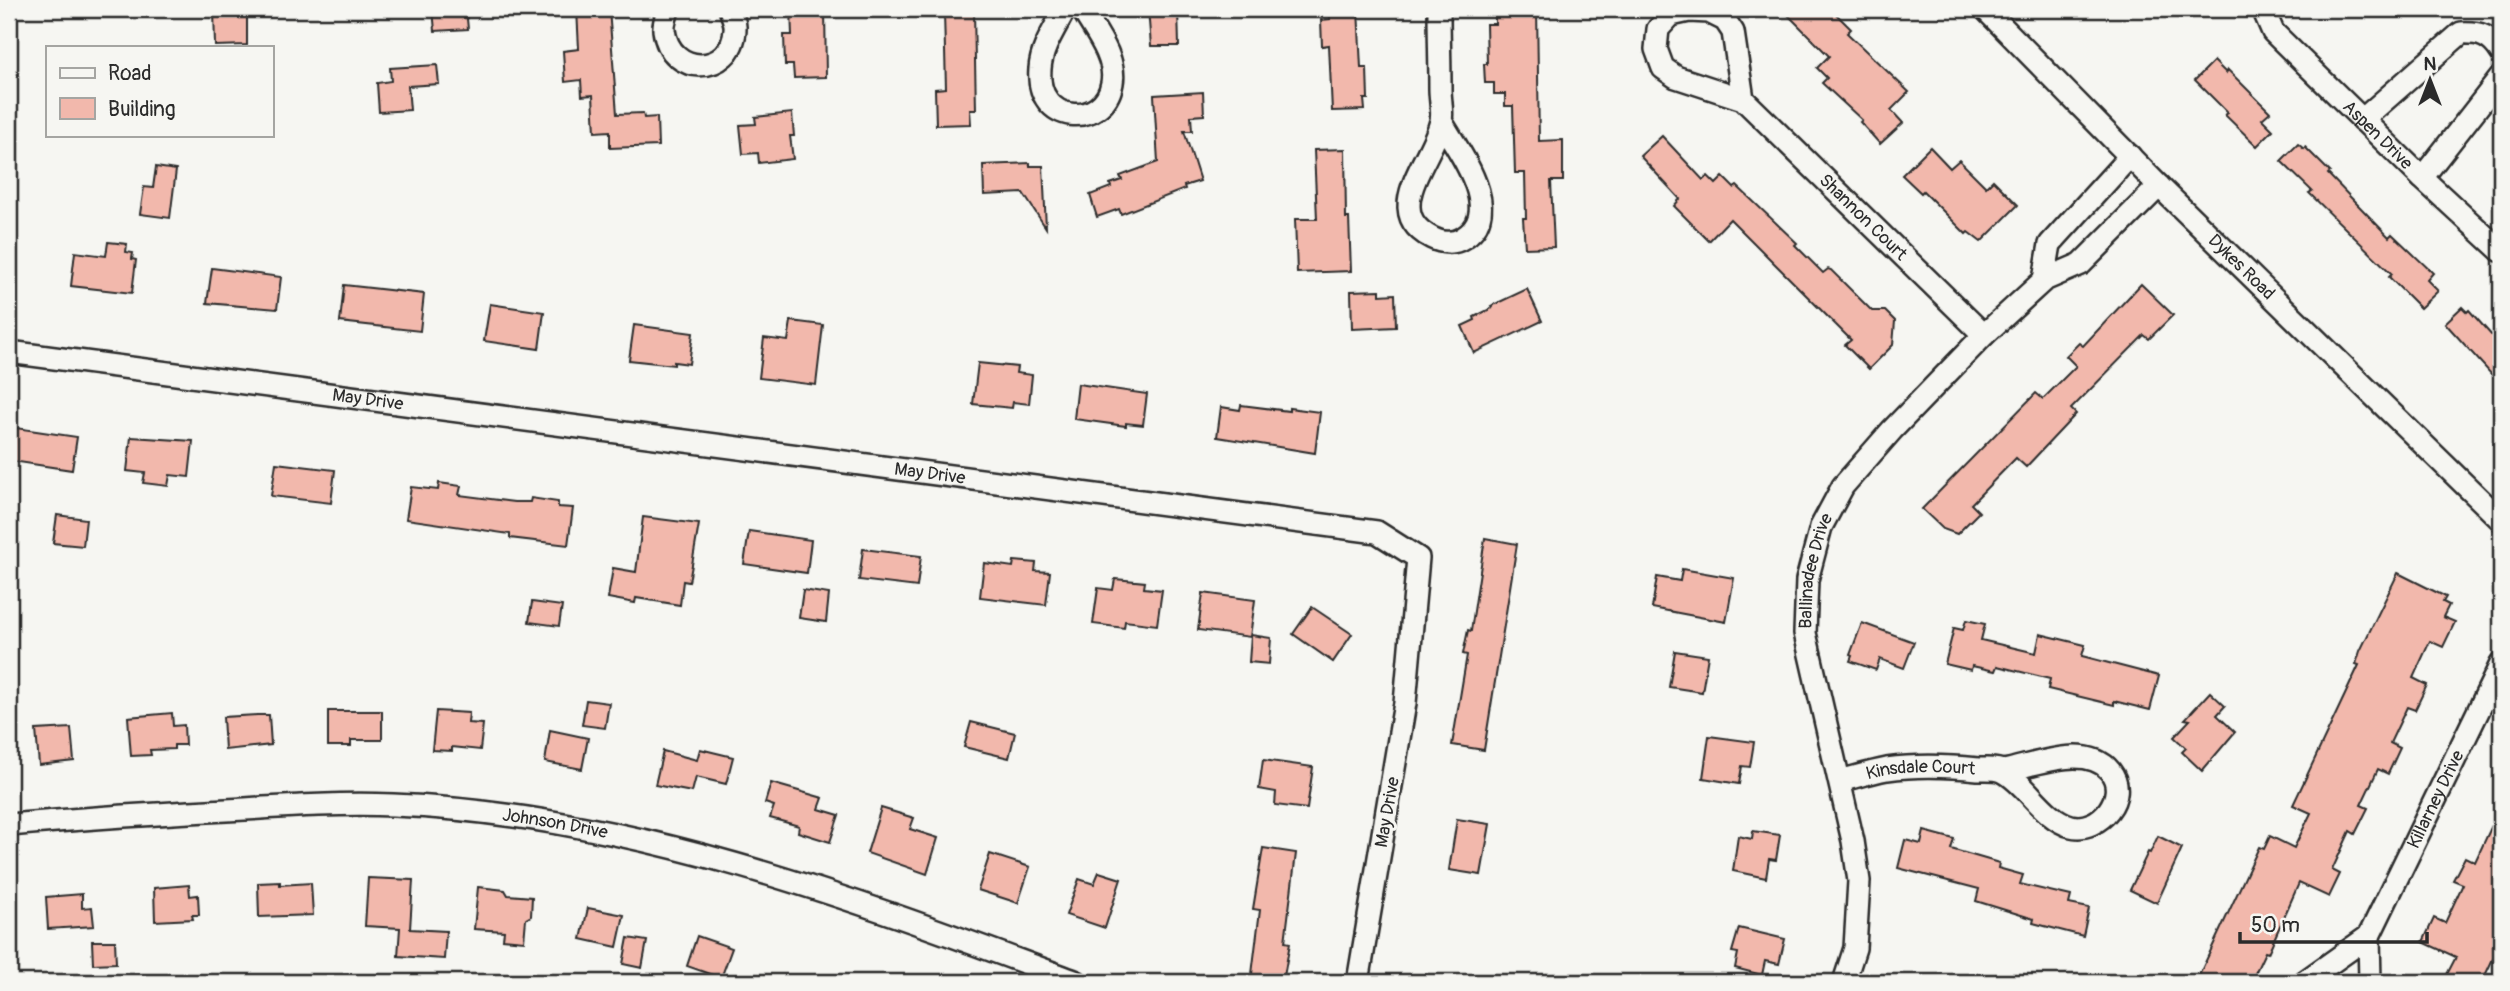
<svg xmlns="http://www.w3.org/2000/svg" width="2510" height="991" font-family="Pangolin,sans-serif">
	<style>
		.building { fill: #f2b8ac; stroke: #2b2b2b; stroke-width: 2 }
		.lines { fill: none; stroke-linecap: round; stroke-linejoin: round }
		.minor-casing { stroke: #2b2b2b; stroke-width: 26 }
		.minor { stroke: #f6f6f2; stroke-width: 21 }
		.labels { text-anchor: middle; stroke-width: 6; stroke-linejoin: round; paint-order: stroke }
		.street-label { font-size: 18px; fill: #2b2b2b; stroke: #f6f6f2 }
	</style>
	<rect width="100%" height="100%" fill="#f6f6f2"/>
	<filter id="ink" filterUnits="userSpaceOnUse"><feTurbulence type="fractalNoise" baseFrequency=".0143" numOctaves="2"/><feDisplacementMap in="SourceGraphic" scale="14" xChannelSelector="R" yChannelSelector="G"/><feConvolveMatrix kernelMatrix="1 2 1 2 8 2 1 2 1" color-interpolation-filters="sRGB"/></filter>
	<g filter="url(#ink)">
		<g class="building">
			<polygon points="214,9 247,10 247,45 215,46"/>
			<polygon points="433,9 466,9 468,29 435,31"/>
			<polygon points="577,9 609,9 617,114 643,113 644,118 657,117 658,146 610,148 610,131 595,132 593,95 582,96 581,80 565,82 563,51 579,49"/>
			<polygon points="791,9 825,9 826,77 794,78 793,65 785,65 784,35 792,35"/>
			<polygon points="1148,9 1178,9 1179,46 1151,46"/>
			<polygon points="1330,9 1358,9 1361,68 1367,68 1368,99 1364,99 1365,110 1332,111 1329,45 1322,46 1321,20 1330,19"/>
			<polygon points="1504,9 1537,9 1539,141 1563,140 1563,181 1551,181 1554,247 1525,248 1523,218 1526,218 1525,173 1515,173 1513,106 1505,106 1505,94 1494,94 1494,83 1485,83 1484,64 1487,64 1486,24 1495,24 1495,12 1504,12"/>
			<polygon points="1782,9 1831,9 1851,29 1847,33 1909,92 1891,110 1903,123 1880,144 1860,122 1862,120 1822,83 1827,78 1817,68 1829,56"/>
			<polygon points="974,11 976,110 970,110 971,124 936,125 935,89 946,88 944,12"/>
			<polygon points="2214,61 2226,73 2228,70 2270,112 2262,119 2273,130 2257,146 2225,115 2228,113 2195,80"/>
			<polygon points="437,65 439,84 408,86 410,110 379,112 377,83 391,81 390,68"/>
			<polygon points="1203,92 1204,115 1191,116 1192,131 1184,131 1200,181 1184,186 1185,189 1121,214 1119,209 1097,217 1090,195 1111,187 1110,184 1122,180 1120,176 1158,162 1154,95"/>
			<polygon points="792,113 794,136 790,136 793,159 759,163 758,153 743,154 740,125 756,124 755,117"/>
			<polygon points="1662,136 1703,180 1708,176 1716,184 1723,177 1734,188 1737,186 1797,243 1795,245 1823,273 1828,269 1831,270 1872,311 1885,311 1895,321 1893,345 1869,369 1845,345 1851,340 1730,219 1709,241 1674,206 1680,199 1640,156"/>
			<polygon points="2298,144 2304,149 2305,147 2330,172 2328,174 2389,237 2392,234 2433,273 2427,280 2438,291 2420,308 2389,277 2392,274 2309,193 2312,191 2281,161"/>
			<polygon points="1930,147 1950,168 1959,160 1986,187 1993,180 2018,205 1981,242 1968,232 1966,234 1923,191 1921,193 1902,175"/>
			<polygon points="1345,149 1346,218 1349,218 1351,271 1297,273 1295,219 1317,219 1314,150"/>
			<polygon points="1030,163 1030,166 1043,166 1046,228 1023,193 984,195 983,165"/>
			<polygon points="156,167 176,170 170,218 140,214 144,187 153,188"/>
			<polygon points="108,242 127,244 126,252 133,253 132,259 136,260 132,293 71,286 75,252 106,256"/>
			<polygon points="212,268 281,277 277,309 207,303"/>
			<polygon points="2141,284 2173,315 2149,339 2144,335 2071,409 2076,414 2026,467 2016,458 1971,504 1979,512 1957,534 1943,529 1922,509 2036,393 2043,399 2076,366 2066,356 2079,343 2083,346"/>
			<polygon points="344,285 424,294 420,331 340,322"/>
			<polygon points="1527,289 1542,321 1474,353 1462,326 1475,320 1474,317 1492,308 1491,306"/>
			<polygon points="1380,290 1380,295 1395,294 1396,327 1352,329 1351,291"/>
			<polygon points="490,304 544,312 539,349 484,341"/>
			<polygon points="2462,307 2467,312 2469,310 2501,346 2501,385 2445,323"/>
			<polygon points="791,321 823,325 816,385 759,378 764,338 788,341"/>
			<polygon points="634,325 693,333 689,364 674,362 674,365 629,360"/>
			<polygon points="978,363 1017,367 1016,373 1032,375 1029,404 1013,402 1012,408 973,404"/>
			<polygon points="1078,384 1147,394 1143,425 1126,423 1126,426 1074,419"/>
			<polygon points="1241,405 1289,411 1289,408 1320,412 1315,453 1217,437 1221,407 1240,410"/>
			<polygon points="16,428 77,437 72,470 12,461"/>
			<polygon points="131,437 193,441 189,477 170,475 168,486 143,483 145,473 127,471"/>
			<polygon points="276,463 335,470 331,503 271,496"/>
			<polygon points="439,483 461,486 459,495 514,502 530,502 531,498 558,502 558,507 573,508 568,545 510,538 510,534 406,519 411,487 438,490"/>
			<polygon points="57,515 86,519 83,546 53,543"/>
			<polygon points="643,517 699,524 689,582 683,581 680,605 636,598 635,603 608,598 613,568 636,572"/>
			<polygon points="749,531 811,540 807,573 744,564"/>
			<polygon points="1485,538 1517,544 1484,750 1452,745 1467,655 1463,654 1468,630 1471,631"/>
			<polygon points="863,549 921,556 917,587 859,580"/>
			<polygon points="1014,561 1036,563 1035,571 1050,572 1046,605 980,597 984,563 1013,567"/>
			<polygon points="1682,569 1734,578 1726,622 1652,608 1657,577 1680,581"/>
			<polygon points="2398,573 2446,597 2443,602 2449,605 2443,617 2455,622 2443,647 2430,641 2413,678 2427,685 2415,710 2407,707 2390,743 2400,748 2388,774 2378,769 2361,805 2368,808 2355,834 2350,831 2332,870 2340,874 2329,897 2299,883 2268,953 2265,952 2251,982 2196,982 2259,847 2264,849 2270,836 2294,848 2311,813 2293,805 2359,665 2356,664 2360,651"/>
			<polygon points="1115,579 1145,582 1144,588 1162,590 1157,625 1125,621 1124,628 1093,624 1098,588 1113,590"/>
			<polygon points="803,590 829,594 826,622 799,618"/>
			<polygon points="1203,593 1255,600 1250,637 1198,630"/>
			<polygon points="532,602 562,606 559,626 529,622"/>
			<polygon points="1312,607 1352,634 1333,662 1293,634"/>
			<polygon points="1966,620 1985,624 1981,640 2036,653 2040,634 2085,645 2082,656 2159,676 2150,710 2114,701 2114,705 2048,689 2050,679 1997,666 1995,671 1972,666 1971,670 1945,664 1954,628 1963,630"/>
			<polygon points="1862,623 1914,642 1904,668 1880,659 1876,670 1850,661 1852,656 1850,655"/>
			<polygon points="1251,635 1271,638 1269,664 1249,662"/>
			<polygon points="1675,651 1708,656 1702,692 1669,687"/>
			<polygon points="2210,692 2225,706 2217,715 2235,732 2202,771 2182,752 2186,748 2174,737 2190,720 2185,719"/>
			<polygon points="586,700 609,703 605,728 582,725"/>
			<polygon points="328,711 382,711 382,740 351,740 351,746 328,746"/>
			<polygon points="436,711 469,713 468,723 483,724 480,750 452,747 452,751 432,750"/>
			<polygon points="172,713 173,726 184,725 185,745 174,745 174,749 150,750 151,755 131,756 128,717"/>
			<polygon points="257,715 269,715 271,745 225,750 223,717"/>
			<polygon points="971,722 1015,733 1009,758 964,747"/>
			<polygon points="71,728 74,761 39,765 36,730"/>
			<polygon points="550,730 588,738 582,769 545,762"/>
			<polygon points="1709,736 1754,742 1750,767 1742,766 1739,784 1703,778"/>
			<polygon points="700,749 733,757 726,784 696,777 692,792 655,785 663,751 697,760"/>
			<polygon points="1263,760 1313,767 1307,809 1275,805 1276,792 1259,789"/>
			<polygon points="771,783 823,798 819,809 839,815 830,842 798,832 799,826 770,818 774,806 765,803"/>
			<polygon points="2501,806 2501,942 2482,982 2443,982 2456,957 2423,942 2434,918 2445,923 2463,884 2453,880 2465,857 2475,862"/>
			<polygon points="881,808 914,818 910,829 938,838 927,874 867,853"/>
			<polygon points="1457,819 1490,824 1481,875 1449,870"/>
			<polygon points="1753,831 1780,835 1776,860 1769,859 1766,878 1733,871 1738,836 1752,839"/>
			<polygon points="1924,831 1954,839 1951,849 1999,863 1998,868 2023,875 2020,884 2071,896 2069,904 2089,908 2083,936 2033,923 2034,919 1976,901 1979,889 1898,868 1905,840 1921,844"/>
			<polygon points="2158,836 2182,848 2157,903 2130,890 2148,852 2150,853"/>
			<polygon points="1263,848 1296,853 1285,942 1290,943 1283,982 1251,982 1260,910 1253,909"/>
			<polygon points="990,854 1030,867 1018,903 978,890"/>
			<polygon points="1099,872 1121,879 1105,928 1066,915 1079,879 1094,884"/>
			<polygon points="368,878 413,880 410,929 446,931 444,959 398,956 400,928 365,926"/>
			<polygon points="280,882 280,885 311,883 313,915 259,917 258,883"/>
			<polygon points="189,885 190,896 198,895 199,915 192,915 193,919 155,921 154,888"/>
			<polygon points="478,887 505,890 508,895 532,897 531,916 526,919 524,941 503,939 504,931 474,929"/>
			<polygon points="82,894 82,908 92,907 94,926 48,929 46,897"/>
			<polygon points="588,908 624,915 617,947 581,939"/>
			<polygon points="1739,928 1785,939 1779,964 1765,961 1762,975 1735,968 1738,953 1732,952"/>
			<polygon points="697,936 732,948 721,978 687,966"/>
			<polygon points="628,938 647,941 642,968 623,964"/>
			<polygon points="92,941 115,941 116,963 93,964"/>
		</g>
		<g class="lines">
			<defs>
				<g id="minor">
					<path d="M668,9c-1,6 -5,15 -4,21 6,47 68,46 71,0 1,-7 -3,-15 -5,-21"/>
					<path d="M1065,9c-9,18 -24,39 -25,60 -5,56 64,60 72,14 5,-25 -18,-53 -30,-74"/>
					<path d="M1439,9c0,27 1,53 1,80 0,10 3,23 1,32 -8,38 -62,90 -9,117 10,5 22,6 31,0 43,-26 -5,-87 -22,-117"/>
					<path id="s1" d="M1985,9l174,177 342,334"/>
					<path id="s2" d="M2263,9l10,23 149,146 79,73"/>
					<path id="s3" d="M1743,99l-67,-22 -13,-9 -7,-19 2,-20 13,-14 18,-4 20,1 16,8 8,12 10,67 241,236"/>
					<path d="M2362,120l99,-87c19,-1 30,3 40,19"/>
					<polyline points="2422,178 2501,77"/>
					<polyline points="2044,280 2050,244 2130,156"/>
					<path id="s4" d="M9,352l1368,180 41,26 -13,145 -47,279"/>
					<path id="s5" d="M1840,781c15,-4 31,-9 47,-12 29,-4 62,-3 91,0 8,0 20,-1 26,3 23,12 40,47 67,54 28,7 59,-30 39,-55 -23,-28 -76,-6 -106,0"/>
					<path id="s6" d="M9,825c78,-7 157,-12 236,-16 49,-3 99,-6 148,-4 238,9 464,95 684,177"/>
					<path id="s7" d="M1844,982l11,-34 4,-67 -6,-40 -48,-208 2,-53 14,-53 22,-41 49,-56 92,-95 60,-55 37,-16 78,-78"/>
					<polyline points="2304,982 2369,936"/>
					<path id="s8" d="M2370,982l-1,-46 132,-272"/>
				</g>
			</defs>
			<use href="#minor" class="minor-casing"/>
			<use href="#minor" class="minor"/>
		</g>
	</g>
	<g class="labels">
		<g class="street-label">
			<text dy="6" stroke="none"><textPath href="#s2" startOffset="172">Aspen Drive</textPath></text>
			<text dy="6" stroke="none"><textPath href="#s3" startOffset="453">Shannon Court</textPath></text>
			<text dy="6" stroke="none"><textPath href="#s1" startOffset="364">Dykes Road</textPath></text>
			<text dy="6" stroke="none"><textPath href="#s4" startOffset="362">May Drive</textPath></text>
			<text dy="6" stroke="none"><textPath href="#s4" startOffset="929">May Drive</textPath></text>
			<text dy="6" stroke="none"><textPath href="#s7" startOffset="420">Ballinadee Drive</textPath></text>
			<text dy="6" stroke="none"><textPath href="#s5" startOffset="82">Kinsdale Court</textPath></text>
			<text dy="6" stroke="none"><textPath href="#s8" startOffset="198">Killarney Drive</textPath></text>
			<text transform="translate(1387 812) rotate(-80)" y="6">May Drive</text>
			<text dy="6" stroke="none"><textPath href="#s6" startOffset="548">Johnson Drive</textPath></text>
		</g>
	</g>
	<rect width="2510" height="991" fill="none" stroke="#f6f6f2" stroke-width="35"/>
	<rect x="18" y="18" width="2475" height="956" fill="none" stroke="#2b2b2b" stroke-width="2.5" filter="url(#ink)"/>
	<rect x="46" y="46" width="228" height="91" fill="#f6f6f2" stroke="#a5a5a2" stroke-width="2"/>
	<rect x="60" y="68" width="35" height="10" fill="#f6f6f2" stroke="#a5a5a2" stroke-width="2"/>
	<text x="108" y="80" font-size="21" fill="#2b2b2b">Road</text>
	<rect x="60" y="98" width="35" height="21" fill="#f2b8ac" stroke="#a5a5a2" stroke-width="2"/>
	<text x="108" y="116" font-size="21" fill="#2b2b2b">Building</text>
	<g transform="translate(2430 80)" stroke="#f6f6f2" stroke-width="5" paint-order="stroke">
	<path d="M0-5L12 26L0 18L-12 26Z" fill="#2b2b2b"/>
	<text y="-10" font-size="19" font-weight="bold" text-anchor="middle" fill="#2b2b2b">N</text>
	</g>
	<path d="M2240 932v10h187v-10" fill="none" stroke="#2b2b2b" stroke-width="3.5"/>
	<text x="2251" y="932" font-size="21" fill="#2b2b2b" stroke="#f6f6f2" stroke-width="5" paint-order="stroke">50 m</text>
</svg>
